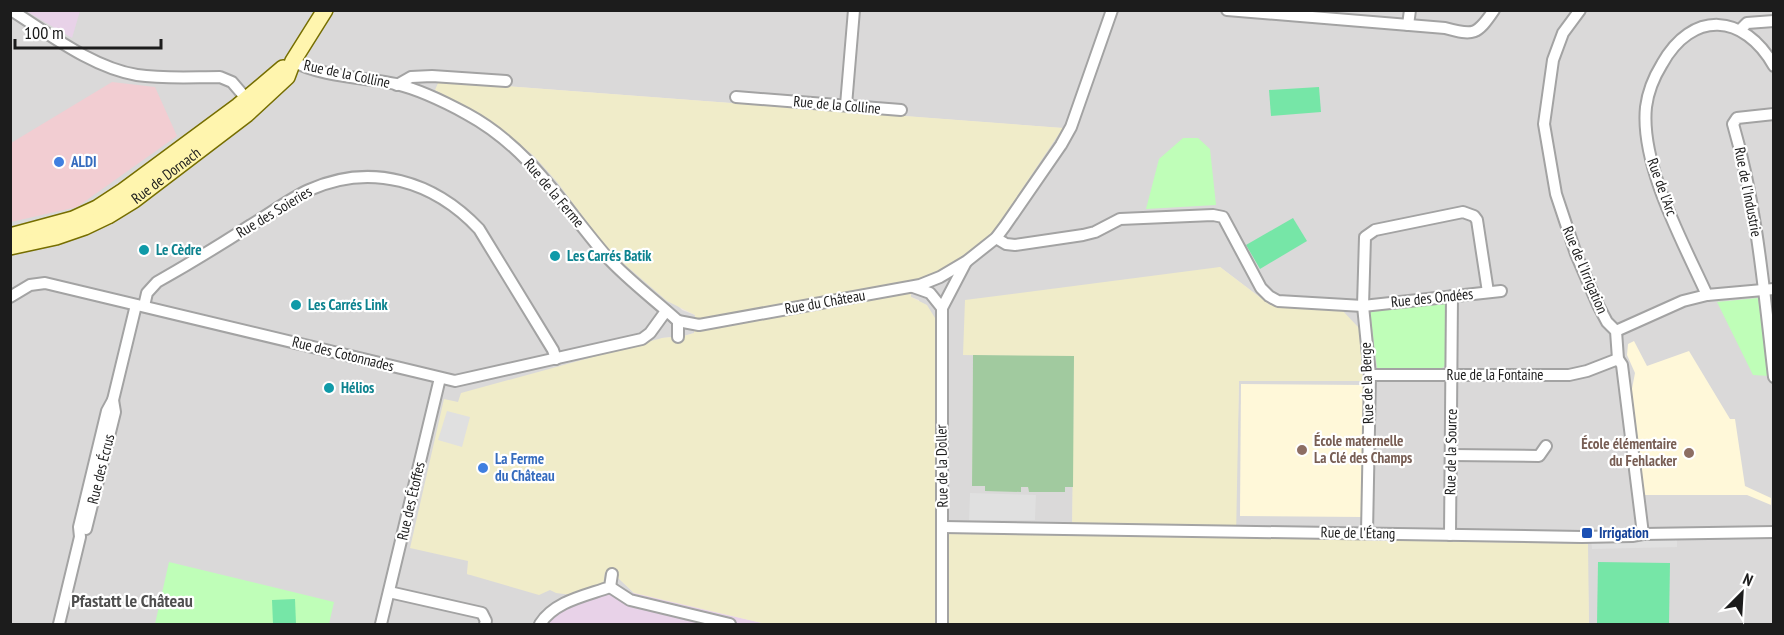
<svg xmlns="http://www.w3.org/2000/svg" width="1784" height="635" font-family="'PT Sans Narrow',sans-serif">
	<style>
		.residential { fill: #dad9d9 }
		.commercial { fill: #f2cdd2 }
		.industrial { fill: #e8d2e8 }
		.education { fill: #fff8d9 }
		.farmland { fill: #f0ecc9 }
		.cemetery { fill: #a1ca9f }
		.park { fill: #bffeb8 }
		.pitch { fill: #76e6a7 }
		.parking { fill: #e0e0e0 }
		.lines { fill: none; stroke-linecap: round; stroke-linejoin: round }
		.minor-casing { stroke: #a3a3a3; stroke-width: 14 }
		.secondary-casing { stroke: #766e00; stroke-width: 18 }
		.minor { stroke: #fff; stroke-width: 10 }
		.secondary { stroke: #fff5ae; stroke-width: 15 }
		.shop-dot { fill: #3f7fe0; stroke: #fff; stroke-width: 2 }
		.culture-dot { fill: #0f9aa8; stroke: #fff; stroke-width: 2 }
		.education-dot { fill: #8d6e63; stroke: #fff; stroke-width: 2 }
		.transit-dot { fill: #1a4fb4; stroke: #fff; stroke-width: 2 }
		.labels { text-anchor: middle; stroke-width: 4.5; stroke-linejoin: round; paint-order: stroke }
		.street-label { font-size: 15px; fill: #1c1c1c; stroke: #fff }
		.shop-label { font-size: 15px; font-weight: bold; fill: #366cbe; stroke: #fff; text-anchor: start }
		.culture-label { font-size: 15px; font-weight: bold; fill: #0d838f; stroke: #fff; text-anchor: start }
		.education-label { font-size: 15px; font-weight: bold; fill: #785e54; stroke: #fff; text-anchor: start }
		.transit-label { font-size: 15px; font-weight: bold; fill: #164399; stroke: #fff; text-anchor: start }
		.quarter-label { font-size: 18px; font-weight: bold; fill: #4f4f4f; stroke: #fff }
	</style>
	<rect width="100%" height="100%" fill="#efe7e0"/>
	<polygon class="residential" points="10,11 1773,11 1773,624 1589,624 1587,544 1235,538 1239,381 1363,381 1342,309 1270,305 1220,267 963,355 973,355 972,485 985,486 985,491 1021,491 1021,486 1028,487 1029,491 1065,492 1065,487 1073,487 1072,536 935,534 919,300 911,297 910,282 991,235 1062,128 439,81 436,90 472,110 506,133 534,156 682,310 695,315 694,333 684,336 662,338 469,561 467,574 550,590 605,572 616,576 634,593 605,595 546,624 11,624"/>
	<polygon class="commercial" points="112,82 155,87 177,136 77,207 11,222 11,143"/>
	<g class="industrial">
		<polygon points="26,11 80,11 72,38"/>
		<polygon points="634,593 766,624 546,624 561,609 605,595"/>
	</g>
	<g class="education">
		<polygon points="1634,341 1647,366 1689,351 1730,419 1735,419 1745,486 1771,498 1771,505 1747,495 1644,495 1631,394 1635,373 1627,355 1628,344"/>
		<polygon points="1241,384 1363,385 1362,517 1240,516"/>
	</g>
	<polygon class="farmland" points="439,81 1063,128 991,235 939,273 930,277 910,282 911,297 927,305 935,318 935,534 1072,535 1074,357 963,355 965,300 1220,267 1270,305 1341,309 1359,328 1363,381 1239,381 1236,538 1588,544 1589,624 766,624 634,593 616,576 605,572 603,585 572,595 556,593 550,590 539,595 467,574 468,561 410,548 444,399 458,402 461,393 662,338 684,336 694,333 695,315 667,301 608,250 557,182 534,156 506,133 472,110 435,90"/>
	<polygon class="cemetery" points="973,355 1074,356 1073,487 1065,487 1065,492 1029,492 1028,487 1021,487 1021,492 985,491 985,486 972,486"/>
	<g class="park">
		<polygon points="1183,138 1198,138 1210,149 1216,205 1146,209 1159,159"/>
		<polygon points="1758,298 1769,376 1753,375 1717,302"/>
		<polygon points="1446,304 1448,363 1442,368 1377,368 1370,311"/>
		<polygon points="169,562 334,602 329,624 155,624"/>
	</g>
	<g class="pitch">
		<polygon points="1319,87 1321,112 1271,116 1269,90"/>
		<polygon points="1293,218 1307,241 1260,269 1246,245"/>
		<polygon points="1598,562 1670,563 1669,624 1597,624"/>
		<polygon points="295,599 296,624 273,624 272,600"/>
	</g>
	<g class="parking">
		<polygon points="447,411 470,417 462,447 438,440"/>
		<polygon points="970,493 1036,495 1035,520 969,520"/>
		<polygon points="1677,538 1677,547 1592,549 1591,539"/>
	</g>
	<g class="lines">
		<defs>
			<g id="minor">
				<path d="M11,10c38,24 82,58 126,65 27,4 56,2 83,2l12,5 18,21"/>
				<path d="M1227,10l218,18c29,8 32,7 49,-18"/>
				<polyline points="1580,10 1563,33 1553,60 1544,124 1556,194 1576,254 1598,305 1607,322 1616,331 1618,359 1622,365 1643,534"/>
				<polyline points="1408,25 1410,10"/>
				<polyline points="1740,30 1747,23 1774,21"/>
				<path d="M293,61c25,15 73,17 103,23 25,6 49,18 71,30 63,34 95,91 140,143 21,23 48,43 71,64v16"/>
				<polyline points="397,85 411,77 432,76 506,81"/>
				<polyline points="736,97 901,110"/>
				<polyline points="846,105 854,10"/>
				<path d="M1774,114l-37,4 -4,6c24,82 31,167 41,253"/>
				<polyline points="996,238 1006,244 1015,245 1083,235 1095,232 1120,219 1213,215 1223,217 1261,288 1269,296 1278,301 1363,306 1501,291"/>
				<polyline points="913,287 930,293 942,308"/>
				<path d="M1707,295c-24,-53 -67,-130 -61,-188 2,-16 8,-30 16,-43 30,-54 82,-51 112,2"/>
				<polyline points="10,297 30,285 45,283 455,381 642,339 650,333 666,311"/>
				<path d="M144,306l3,-13 10,-11c32,-18 63,-37 94,-57 19,-11 38,-26 58,-35 62,-28 125,-9 170,39l74,121 3,9"/>
				<polyline points="678,321 699,325 920,285 940,277 967,261 996,238 1005,226 1061,145 1071,127 1112,10"/>
				<polyline points="1616,331 1683,301 1707,295 1774,289"/>
				<polyline points="1370,375 1569,375 1587,371 1618,359"/>
				<polyline points="1451,455 1539,456 1546,446"/>
				<polyline points="943,527 1582,537 1632,536 1643,534 1774,532"/>
				<polyline points="86,529 115,412 113,400"/>
				<polyline points="1367,533 1370,375 1363,306 1365,237 1375,230 1463,212 1474,216 1477,220 1488,292"/>
				<polyline points="1450,535 1452,296"/>
				<polyline points="610,587 630,600 730,624"/>
				<polyline points="389,592 482,613 486,621 485,624"/>
				<polyline points="59,624 80,537 79,527 107,411 113,400 136,305"/>
				<polyline points="381,624 440,378"/>
				<path d="M540,624c15,-23 45,-28 70,-37l2,-13"/>
				<polyline points="942,624 942,308 966,262"/>
			</g>
			<g id="secondary">
				<polyline points="10,236 73,219 97,208 123,191 238,106 283,68"/>
				<path id="s1" d="M10,247l46,-10 29,-10 23,-11 26,-16 113,-86 40,-37 6,-16 32,-51"/>
			</g>
		</defs>
		<use href="#minor" class="minor-casing"/>
		<use href="#secondary" class="secondary-casing"/>
		<use href="#minor" class="minor"/>
		<use href="#secondary" class="secondary"/>
	</g>
	<g class="shop-dot">
		<circle cx="59" cy="162" r="6"/>
		<circle cx="483" cy="468" r="6"/>
	</g>
	<g class="culture-dot">
		<circle cx="144" cy="250" r="6"/>
		<circle cx="555" cy="256" r="6"/>
		<circle cx="296" cy="305" r="6"/>
		<circle cx="329" cy="388" r="6"/>
	</g>
	<g class="education-dot">
		<circle cx="1302" cy="450" r="6"/>
		<circle cx="1689" cy="453" r="6"/>
	</g>
	<rect class="transit-dot" x="1581" y="527" width="12" height="12" rx="3"/>
	<g class="labels">
		<g class="street-label">
			<text transform="translate(347 74) rotate(12)" y="5">Rue de la Colline</text>
			<text transform="translate(837 105) rotate(5)" y="5">Rue de la Colline</text>
			<text dy="5" stroke="none"><textPath href="#s1" startOffset="174">Rue de Dornach</textPath></text>
			<text transform="translate(1662 187) rotate(70)" y="5">Rue de l'Arc</text>
			<text transform="translate(1748 192) rotate(79)" y="5">Rue de l'Industrie</text>
			<text transform="translate(554 193) rotate(50)" y="5">Rue de la Ferme</text>
			<text transform="translate(274 212) rotate(-31)" y="5">Rue des Soieries</text>
			<text transform="translate(1585 270) rotate(67)" y="5">Rue de l'Irrigation</text>
			<text transform="translate(1432 298) rotate(-6)" y="5">Rue des Ondées</text>
			<text transform="translate(825 302) rotate(-10)" y="5">Rue du Château</text>
			<text transform="translate(343 354) rotate(14)" y="5">Rue des Cotonnades</text>
			<text x="1495" y="380">Rue de la Fontaine</text>
			<text transform="translate(1367 383) rotate(-92)" y="5">Rue de la Berge</text>
			<text transform="translate(1451 452) rotate(-89)" y="5">Rue de la Source</text>
			<text transform="translate(942 466) rotate(-91)" y="5">Rue de la Doller</text>
			<text transform="translate(101 469) rotate(-76)" y="5">Rue des Écrus</text>
			<text transform="translate(411 501) rotate(-77)" y="5">Rue des Étoffes</text>
			<text transform="translate(1358 533) rotate(1)" y="5">Rue de l'Étang</text>
		</g>
		<g class="shop-label">
			<text x="71" y="167">ALDI</text>
			<text x="495" y="464">La Ferme<tspan x="495" dy="17">du Château</tspan></text>
		</g>
		<g class="culture-label">
			<text x="156" y="255">Le Cèdre</text>
			<text x="567" y="261">Les Carrés Batik</text>
			<text x="308" y="310">Les Carrés Link</text>
			<text x="341" y="393">Hélios</text>
		</g>
		<g class="education-label">
			<text x="1314" y="446">École maternelle<tspan x="1314" dy="17">La Clé des Champs</tspan></text>
			<text x="1677" y="449" text-anchor="end">École élémentaire<tspan x="1677" dy="17">du Fehlacker</tspan></text>
		</g>
		<g class="transit-label">
			<text x="1599" y="538">Irrigation</text>
		</g>
		<g class="quarter-label">
			<text x="132" y="607">Pfastatt le Château</text>
		</g>
	</g>
	<rect width="1784" height="635" fill="none" stroke="#1c1c1c" stroke-width="24"/>
	<g transform="translate(1742 593) rotate(24)" stroke="#ffffff" stroke-width="4.5" paint-order="stroke">
	<path d="M0-4.5L10 22L0 15L-10 22Z" fill="#1c1c1c"/>
	<text y="-9" font-size="16" font-weight="bold" text-anchor="middle" fill="#1c1c1c">N</text>
	</g>
	<path d="M15 39v9h146v-9" fill="none" stroke="#1c1c1c" stroke-width="3"/>
	<text x="24" y="39" font-size="18" fill="#1c1c1c" stroke="#ffffff" stroke-width="4.5" paint-order="stroke">100 m</text>
</svg>
